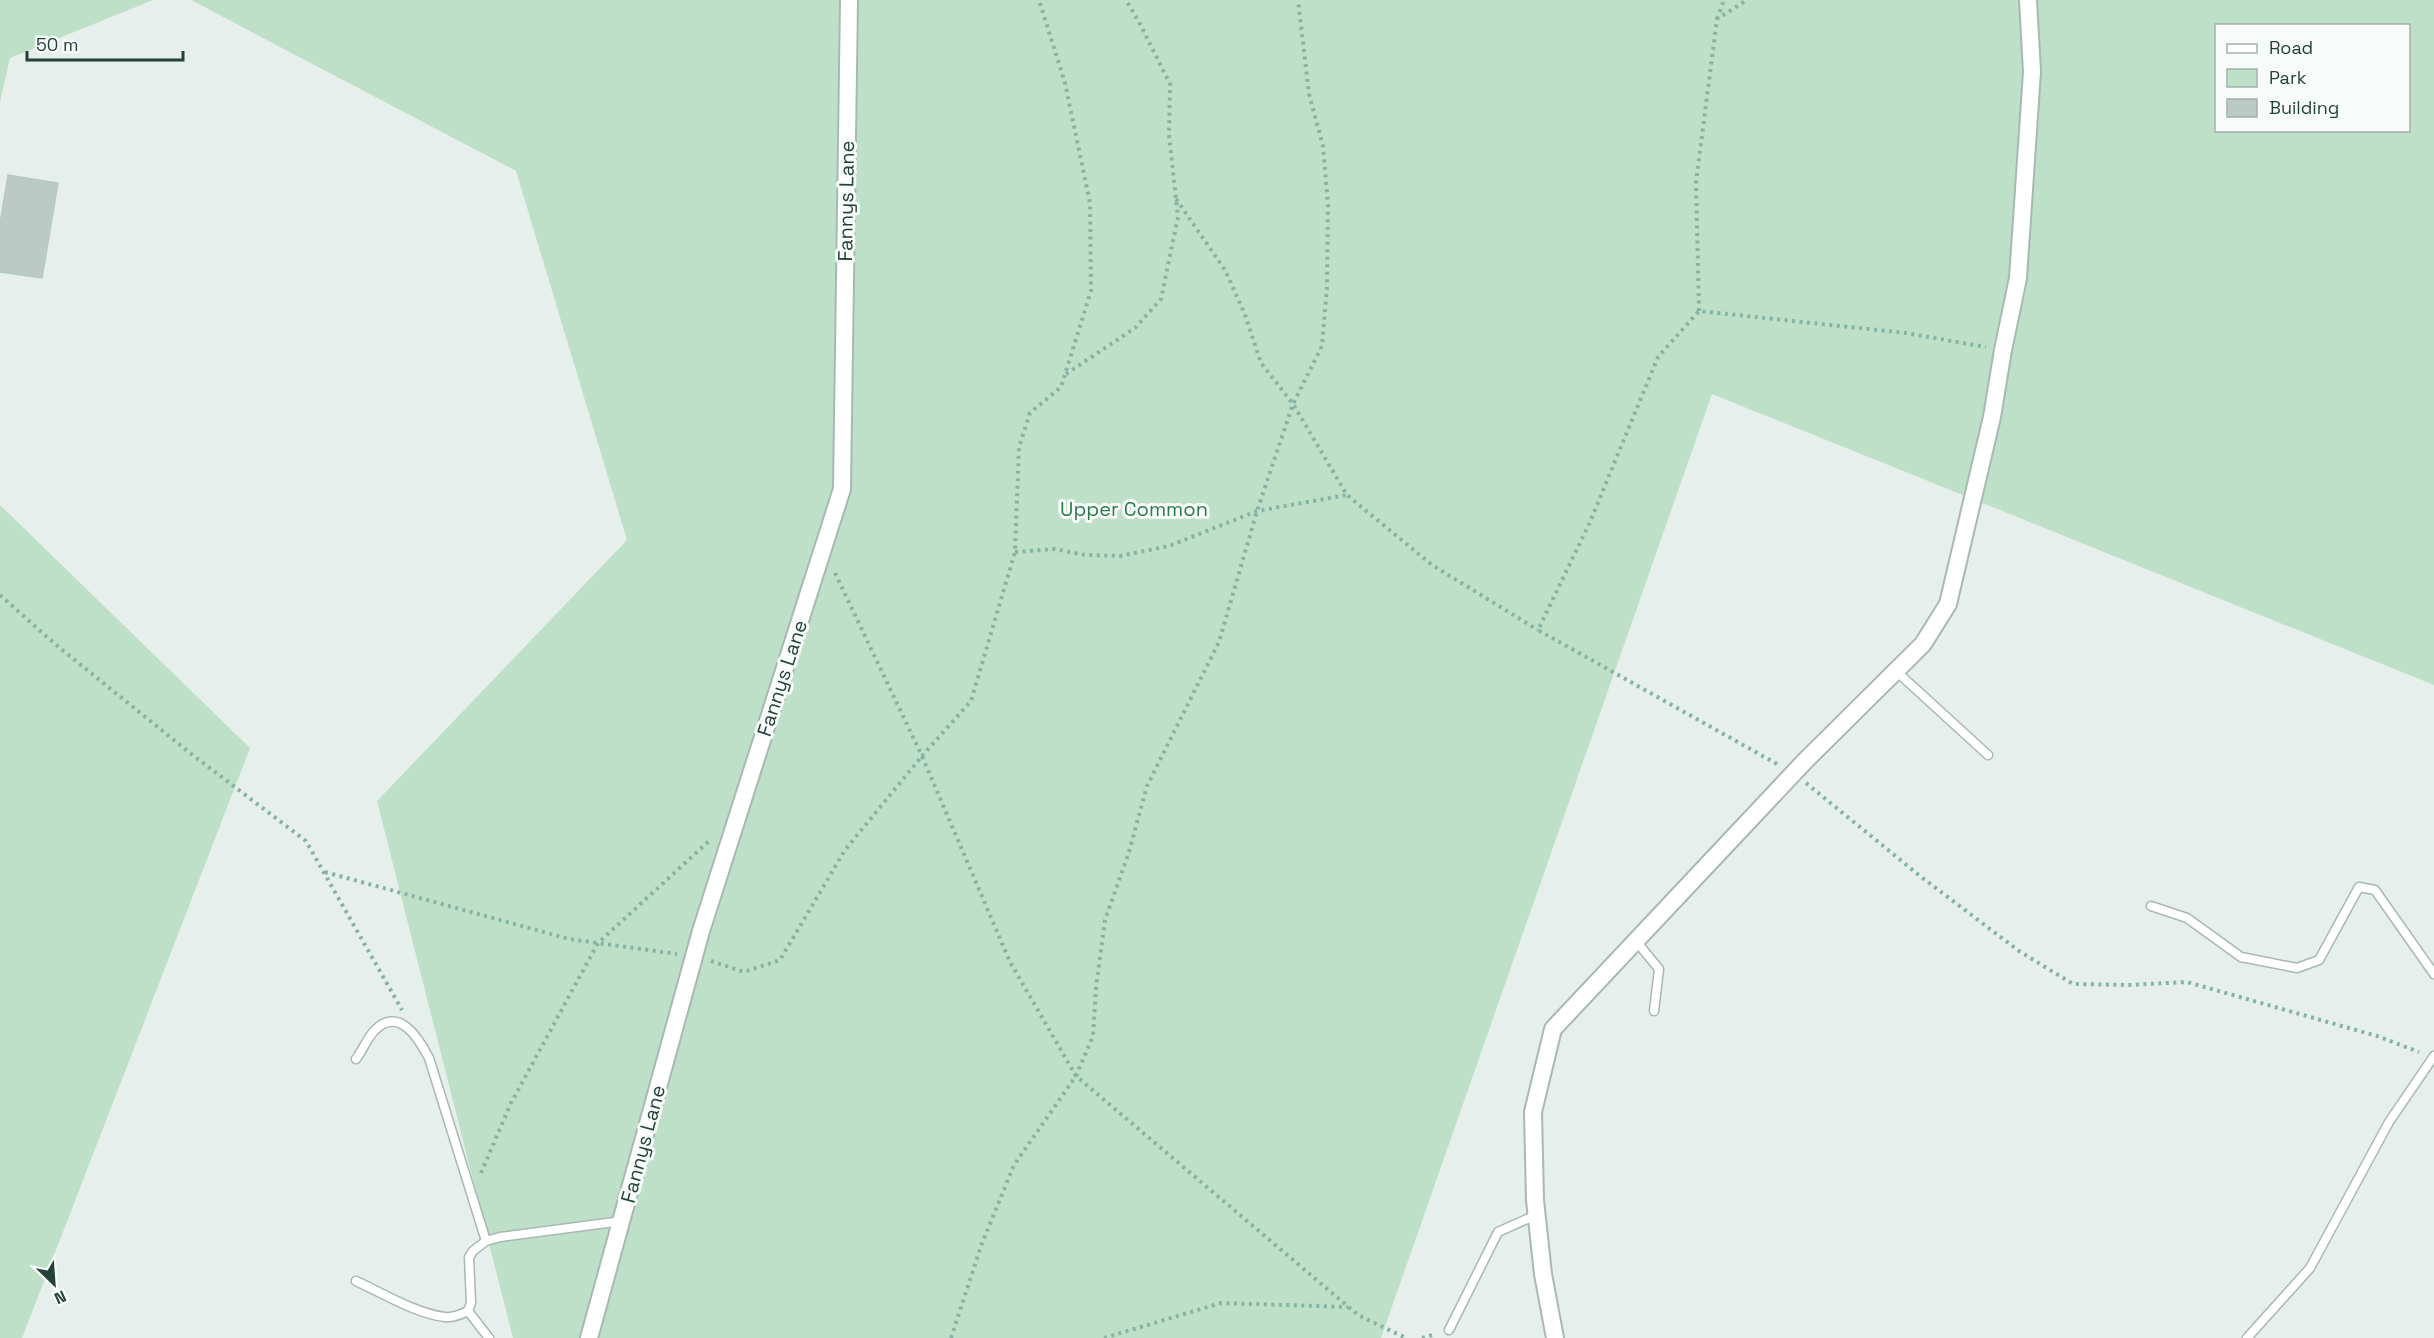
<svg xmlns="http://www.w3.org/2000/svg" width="2434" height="1338" font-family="'Space Grotesk',sans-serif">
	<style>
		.green { fill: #bfe0c8; fill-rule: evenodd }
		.building { fill: #bbcac4; stroke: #b8c9c2; stroke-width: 1.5 }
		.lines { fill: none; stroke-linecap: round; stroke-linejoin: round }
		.lane-casing { stroke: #a8b8b2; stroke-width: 11 }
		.street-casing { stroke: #a8b8b2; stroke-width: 20 }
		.path { stroke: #86b3a5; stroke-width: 4; stroke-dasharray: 3 4.5; stroke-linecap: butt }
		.lane { stroke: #fff; stroke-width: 8 }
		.street { stroke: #fff; stroke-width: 16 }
		.labels { text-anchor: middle; stroke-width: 6; stroke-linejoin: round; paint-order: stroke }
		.street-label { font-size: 20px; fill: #24423a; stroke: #f7fbf9 }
		.park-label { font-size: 20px; fill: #2d7a4b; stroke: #f7fbf9 }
	</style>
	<rect width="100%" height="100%" fill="#e6efeb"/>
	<g class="green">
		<polygon points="0,0 153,0 10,58 0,102"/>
		<path d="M191,0h2243v685l-722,-291 -331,944h-868l-136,-537 250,-261 -111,-369zM2216,26h192v104h-192z"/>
		<polygon points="0,505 250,748 22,1338 0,1338"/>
	</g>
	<polygon class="building" points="8,175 58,183 42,278 0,272 0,224"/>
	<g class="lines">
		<defs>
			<g id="lane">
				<polyline points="1896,671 1988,755"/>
				<polyline points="2151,906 2187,918 2241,957 2297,968 2319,960 2359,887 2375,890 2434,974"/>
				<polyline points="1636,941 1659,969 1654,1011"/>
				<path d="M356,1059c6,-8 11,-20 18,-28 25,-26 45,8 55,27l57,183"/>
				<path d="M356,1281c26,12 61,33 89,36 8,1 15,-2 23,-6l3,-8 -2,-46 4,-6 13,-10 14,-4 122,-16"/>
				<polyline points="468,1311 489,1338"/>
				<polyline points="1449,1330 1498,1232 1536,1215"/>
				<polyline points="2247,1338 2310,1268 2389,1122 2434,1056"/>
			</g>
			<g id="street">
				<polyline points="589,1338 701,931 842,489 849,0"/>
				<polyline points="1555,1338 1543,1274 1535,1200 1533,1112 1553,1029 1805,761 1923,644 1948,604 1992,417 2003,350 2018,278 2032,72 2028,0"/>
			</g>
		</defs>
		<use href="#lane" class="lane-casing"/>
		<use href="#street" class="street-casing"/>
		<g class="path">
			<polyline points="1717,19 1724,0"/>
			<polyline points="1176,199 1225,270 1244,312 1261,363 1293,404 1347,495 1432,565 1538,630"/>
			<polyline points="1699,311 1696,182 1717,19 1747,0"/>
			<polyline points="1066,374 1135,328 1161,299 1178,217 1169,135 1170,84 1140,24 1126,0"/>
			<polyline points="1015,552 1055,549 1085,555 1120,556 1169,546 1257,511 1347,495"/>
			<polyline points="835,573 922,756 971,701 1015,552 1019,447 1030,413 1061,387 1091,291 1090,203 1065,83 1039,0"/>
			<polyline points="0,595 55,644 190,753 306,841 402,1010"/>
			<polyline points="1777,764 1538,630 1590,522 1658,357 1699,311 1906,333 1986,347"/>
			<polyline points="1806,783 1920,876 2019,951 2073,984 2129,985 2187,982 2377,1036 2419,1052"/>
			<polyline points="325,872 569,939 677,954"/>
			<polyline points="711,961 744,972 780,960 845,850 922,756 1010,962 1076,1076 1358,1315 1406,1338"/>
			<polyline points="481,1173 511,1103 598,943 709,841"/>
			<polyline points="951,1338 981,1246 1014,1165 1076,1076 1093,1036 1096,988 1105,920 1129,852 1147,786 1219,642 1257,511 1293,404 1322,346 1327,287 1328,205 1323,146 1309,94 1298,0"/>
			<polyline points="1104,1338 1221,1303 1348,1307"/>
			<polyline points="1422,1338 1436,1334"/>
		</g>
		<use href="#lane" class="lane"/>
		<use href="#street" class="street"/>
	</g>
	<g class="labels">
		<g class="street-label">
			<text transform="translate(846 201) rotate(-89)" y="7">Fannys Lane</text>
			<text transform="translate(782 678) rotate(-72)" y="7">Fannys Lane</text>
			<text transform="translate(643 1144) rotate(-75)" y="7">Fannys Lane</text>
		</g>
		<g class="park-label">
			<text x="1134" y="516">Upper Common</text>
		</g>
	</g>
	<rect x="2215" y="24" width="195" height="108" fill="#f7fbf9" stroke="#a3b1ad" stroke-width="1.5"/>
	<rect x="2227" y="44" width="30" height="9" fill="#ffffff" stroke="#a3b1ad" stroke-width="1.5"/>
	<text x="2269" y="54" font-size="18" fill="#24423a">Road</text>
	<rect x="2227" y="69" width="30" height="18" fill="#bfe0c8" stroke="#a3b1ad" stroke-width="1.5"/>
	<text x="2269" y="84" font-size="18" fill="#24423a">Park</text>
	<rect x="2227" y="99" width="30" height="18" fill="#bbcac4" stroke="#a3b1ad" stroke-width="1.5"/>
	<text x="2269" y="114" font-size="18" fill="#24423a">Building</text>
	<g transform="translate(54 1284) rotate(155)" stroke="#f7fbf9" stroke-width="4.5" paint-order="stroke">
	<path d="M0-4.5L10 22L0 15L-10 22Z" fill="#24423a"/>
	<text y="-9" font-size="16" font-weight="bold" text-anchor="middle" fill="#24423a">N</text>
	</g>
	<path d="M27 51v9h156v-9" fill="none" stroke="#24423a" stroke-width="3"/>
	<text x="36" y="51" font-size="18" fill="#24423a" stroke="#f7fbf9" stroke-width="4.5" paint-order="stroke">50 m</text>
</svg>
